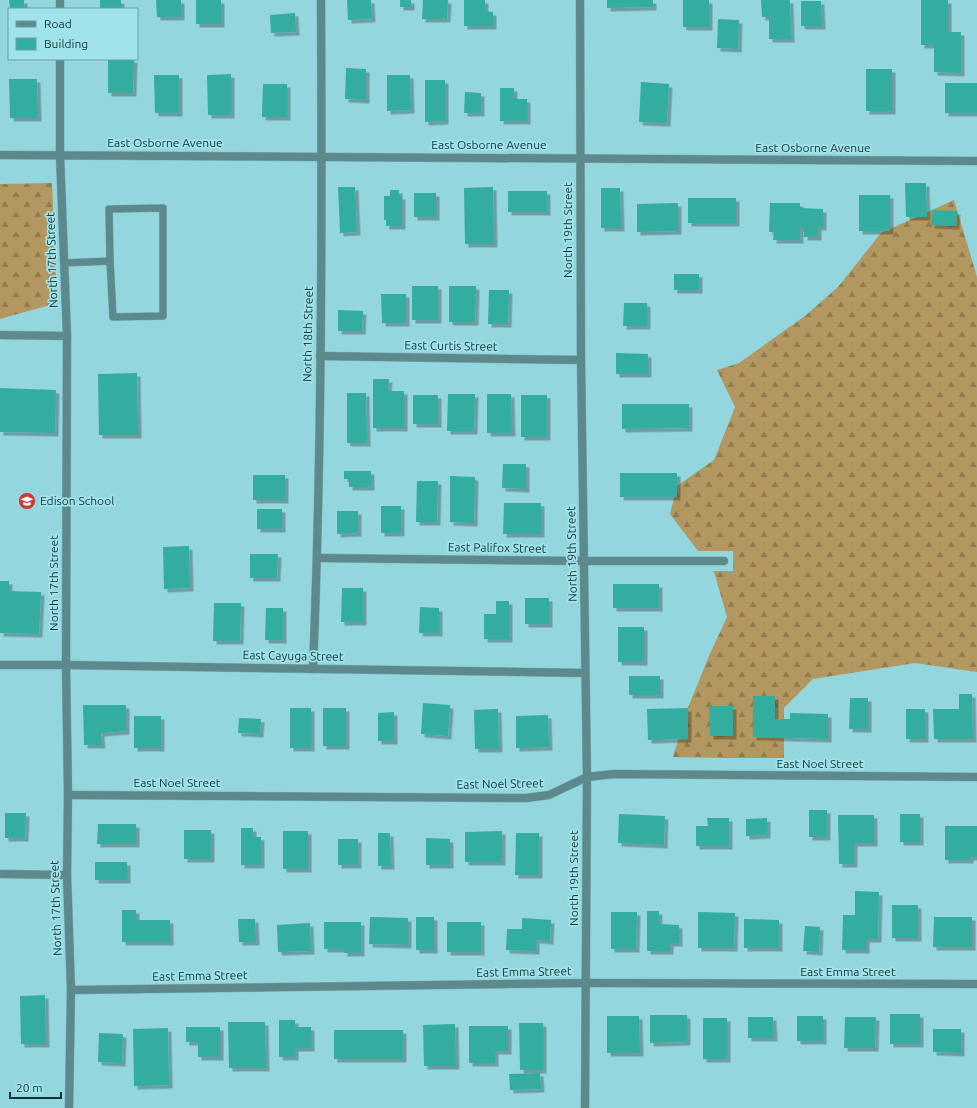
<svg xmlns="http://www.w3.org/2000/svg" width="977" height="1108" font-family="Ubuntu,sans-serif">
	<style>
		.forest { fill: url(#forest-firs) }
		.building { fill: #32ad9f; filter: url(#shadow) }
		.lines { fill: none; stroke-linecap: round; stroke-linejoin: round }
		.service-casing { stroke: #79b2b8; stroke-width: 8 }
		.minor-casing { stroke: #79b2b8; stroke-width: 9 }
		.tertiary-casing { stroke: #79b2b8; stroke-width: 9 }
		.service { stroke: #5d898d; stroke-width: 7 }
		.minor { stroke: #5d898d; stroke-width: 8 }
		.tertiary { stroke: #5d898d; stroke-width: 8 }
		.labels { text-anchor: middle; stroke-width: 3.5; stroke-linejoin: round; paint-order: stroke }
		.street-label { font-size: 12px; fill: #183336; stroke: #a0e3ea }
		.poi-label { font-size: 12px; fill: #183336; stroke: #a0e3ea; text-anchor: start }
	</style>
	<defs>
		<pattern id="forest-firs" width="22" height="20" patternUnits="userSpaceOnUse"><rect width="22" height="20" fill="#b39760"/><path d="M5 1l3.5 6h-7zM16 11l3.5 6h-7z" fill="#917c50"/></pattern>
		<filter id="shadow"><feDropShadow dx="3.5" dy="3.5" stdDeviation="0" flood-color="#0004"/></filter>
	</defs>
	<rect width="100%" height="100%" fill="#94d6dd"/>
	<g class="forest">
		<polygon points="52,183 57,303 0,319 0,184"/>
		<polygon points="954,200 977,277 977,672 915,663 813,679 784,708 784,758 726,758 673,757 687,710 709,656 727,617 715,575 713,571 733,571 733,551 698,551 670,514 677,486 714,460 735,407 717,370 739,363 805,316 838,287 881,233"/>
	</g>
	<g class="building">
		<polygon points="9,0 24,0 24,9 10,9"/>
		<rect x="100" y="0" width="21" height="9"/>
		<polygon points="156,0 181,0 181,17 157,17"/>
		<rect x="196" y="0" width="25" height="24"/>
		<polygon points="347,0 371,0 372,19 348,20"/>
		<rect x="400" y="0" width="11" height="7"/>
		<polygon points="423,0 448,0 447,19 422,19"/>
		<polygon points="464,0 485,0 485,11 493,12 493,26 464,26"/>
		<polygon points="607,0 653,0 653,7 607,8"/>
		<rect x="683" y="0" width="26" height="27"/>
		<polygon points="761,0 790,0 791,39 769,39 769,17 762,17"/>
		<polygon points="921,0 948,0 948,32 961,32 961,73 934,72 934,45 921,45"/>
		<polygon points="801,1 821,1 822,26 801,26"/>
		<polygon points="295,13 296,32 271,33 270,15"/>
		<polygon points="718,19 739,20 738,49 717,48"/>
		<polygon points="108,59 134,59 133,93 108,93"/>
		<polygon points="346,68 366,69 366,100 345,99"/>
		<rect x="866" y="69" width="26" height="42"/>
		<polygon points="231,74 231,115 208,115 207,75"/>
		<polygon points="154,75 179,75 179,113 155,113"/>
		<polygon points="387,75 410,75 411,110 387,111"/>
		<polygon points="9,79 37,79 38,118 10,118"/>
		<polygon points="425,80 445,80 445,121 425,122"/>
		<polygon points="641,82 669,84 667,123 639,122"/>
		<rect x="945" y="83" width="32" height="30"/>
		<polygon points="263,84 287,84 287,117 262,117"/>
		<polygon points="500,88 514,88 514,99 527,99 527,121 500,121"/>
		<polygon points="465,92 481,93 481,113 464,113"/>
		<polygon points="905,183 926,183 927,217 906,217"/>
		<polygon points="338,187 355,187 357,232 340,233"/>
		<polygon points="493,187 494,244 465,244 464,188"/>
		<polygon points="601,188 620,188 621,228 601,228"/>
		<polygon points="390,190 399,190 399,196 402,196 402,226 386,226 386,220 384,220 384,196 390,196"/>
		<rect x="508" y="191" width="39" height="21"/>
		<rect x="414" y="193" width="22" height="24"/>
		<rect x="859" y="195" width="31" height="36"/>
		<rect x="688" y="198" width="48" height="25"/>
		<polygon points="678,203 678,231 637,232 637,204"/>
		<polygon points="770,203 800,203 800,208 823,209 823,227 818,227 818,237 804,237 804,228 800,228 800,240 773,240 774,232 769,232"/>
		<polygon points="932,210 957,211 956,226 931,225"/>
		<rect x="674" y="274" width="25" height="16"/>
		<rect x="412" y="286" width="26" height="34"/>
		<polygon points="449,286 476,286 475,322 449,322"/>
		<polygon points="489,290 509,290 508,324 488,324"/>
		<polygon points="381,294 406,294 406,323 382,323"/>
		<polygon points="624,303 647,303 647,326 623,326"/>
		<polygon points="338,310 363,311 362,331 338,331"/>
		<polygon points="616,353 648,354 648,374 616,374"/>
		<polygon points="137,373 138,435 99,435 98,374"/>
		<polygon points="373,379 389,379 388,391 404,391 404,428 373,428"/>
		<polygon points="0,388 56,390 55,433 0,432"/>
		<polygon points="347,393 366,393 367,443 347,443"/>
		<polygon points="448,394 475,394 474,431 447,431"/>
		<polygon points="487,394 511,394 512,433 487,433"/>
		<rect x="413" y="395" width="25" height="29"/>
		<rect x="521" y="395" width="26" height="42"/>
		<polygon points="622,404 689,404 689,428 622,429"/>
		<polygon points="503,464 526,464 526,489 502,488"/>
		<polygon points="344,471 371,471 371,487 349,487 349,479 344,479"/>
		<rect x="620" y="473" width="57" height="24"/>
		<rect x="253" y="475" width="32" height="25"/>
		<polygon points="450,476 475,477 474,523 450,522"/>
		<polygon points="417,481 438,481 437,522 416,522"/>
		<polygon points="504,503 541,503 541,534 503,534"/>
		<rect x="381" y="506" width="20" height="27"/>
		<rect x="257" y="509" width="25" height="20"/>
		<polygon points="337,511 358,511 358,533 337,534"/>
		<polygon points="189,546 190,588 164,589 163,547"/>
		<polygon points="250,554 278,554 277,578 250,578"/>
		<polygon points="0,581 9,581 9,591 41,592 39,634 0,633"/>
		<rect x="613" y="584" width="46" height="24"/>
		<polygon points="342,588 363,588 363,622 341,622"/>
		<rect x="525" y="598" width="24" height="26"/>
		<polygon points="496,601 509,601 509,639 484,639 484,614 496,614"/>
		<polygon points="214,603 241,603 240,641 213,641"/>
		<polygon points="420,607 439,608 439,633 419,633"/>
		<polygon points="266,608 283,608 283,640 265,640"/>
		<rect x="618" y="627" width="26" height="35"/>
		<rect x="629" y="676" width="31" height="19"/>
		<polygon points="959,694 972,694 973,739 934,739 933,709 959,709"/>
		<polygon points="753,696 775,696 775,719 790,719 790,713 828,714 828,739 753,737"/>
		<polygon points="850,698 868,698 868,729 849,729"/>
		<polygon points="423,703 450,705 448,736 421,734"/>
		<polygon points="83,705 126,705 126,731 101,733 102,745 84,745"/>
		<polygon points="709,706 733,706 733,736 710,736"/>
		<rect x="290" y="708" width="21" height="40"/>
		<rect x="323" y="708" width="23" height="38"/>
		<polygon points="688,708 688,739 648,740 647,709"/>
		<polygon points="498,709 499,749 475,749 474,710"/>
		<rect x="906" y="709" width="19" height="30"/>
		<polygon points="394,712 394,741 378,741 378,713"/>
		<polygon points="548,715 549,747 516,748 516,716"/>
		<rect x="134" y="716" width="27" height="32"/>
		<polygon points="239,718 261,719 260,734 238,733"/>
		<rect x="809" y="810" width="18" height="27"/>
		<polygon points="5,813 26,813 25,838 5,838"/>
		<polygon points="619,814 665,816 664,845 618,843"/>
		<rect x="900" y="814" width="20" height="28"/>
		<polygon points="838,815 874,815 874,843 854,843 854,864 839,864"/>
		<polygon points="707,818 729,818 729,846 696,846 696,826 708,826"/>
		<polygon points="767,818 767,835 746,836 746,819"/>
		<polygon points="98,824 136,824 136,844 97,844"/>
		<polygon points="945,826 977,826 977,857 970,857 970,860 945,860"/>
		<polygon points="241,828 253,828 253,837 261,837 261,865 241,865"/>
		<rect x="184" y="830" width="27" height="29"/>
		<rect x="283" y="831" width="25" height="38"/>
		<polygon points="502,831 502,862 465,862 465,832"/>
		<polygon points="378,833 390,833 391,866 378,866"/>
		<polygon points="516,833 539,833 539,875 515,875"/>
		<polygon points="426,838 450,839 450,865 426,865"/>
		<rect x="338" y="839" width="20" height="26"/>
		<rect x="95" y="862" width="32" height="18"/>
		<polygon points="855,891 879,892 878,939 866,939 866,950 842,950 843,915 855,915"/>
		<rect x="892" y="905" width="26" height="33"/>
		<polygon points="122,910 136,910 136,920 170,920 170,942 122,942"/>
		<polygon points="647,911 659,911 659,924 679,925 679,943 670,943 670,951 647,951"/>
		<polygon points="611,912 637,912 636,949 611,949"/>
		<polygon points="698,912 735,913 734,948 698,948"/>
		<polygon points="370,917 408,918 408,945 369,944"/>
		<rect x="416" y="917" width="18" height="33"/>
		<polygon points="934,917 972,917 972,947 933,947"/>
		<polygon points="522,918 551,920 550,941 536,940 536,951 506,950 507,929 522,929"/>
		<polygon points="238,919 255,919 256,942 239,942"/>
		<polygon points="744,919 779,920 779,948 744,948"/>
		<polygon points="324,922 361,922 361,953 344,953 344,949 324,949"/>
		<rect x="447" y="922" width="34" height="30"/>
		<polygon points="310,923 311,951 278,952 277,925"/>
		<polygon points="805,926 820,927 819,952 803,951"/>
		<polygon points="45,995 46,1044 21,1044 20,996"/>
		<rect x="890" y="1014" width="30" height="30"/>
		<polygon points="650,1015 687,1015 687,1042 650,1043"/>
		<polygon points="607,1016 639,1016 640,1053 607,1053"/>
		<rect x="797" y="1016" width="26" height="25"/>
		<polygon points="748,1017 773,1017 774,1038 748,1038"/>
		<polygon points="845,1017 876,1017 875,1048 844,1048"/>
		<rect x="703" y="1018" width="24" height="41"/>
		<polygon points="279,1020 295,1020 295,1027 311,1027 311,1048 295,1048 295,1057 279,1057"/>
		<polygon points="228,1022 265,1022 266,1068 229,1068"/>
		<polygon points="519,1023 543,1023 543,1070 520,1070"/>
		<polygon points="455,1024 456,1066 424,1066 423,1025"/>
		<polygon points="469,1026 508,1026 508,1051 495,1051 495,1063 469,1063"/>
		<polygon points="186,1027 220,1027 220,1057 198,1057 198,1042 186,1042"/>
		<polygon points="168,1028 169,1085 134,1086 133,1029"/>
		<polygon points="933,1029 961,1029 961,1053 933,1052"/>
		<rect x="334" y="1030" width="69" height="29"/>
		<polygon points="99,1033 123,1034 122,1063 98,1062"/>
		<polygon points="540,1073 541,1089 510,1090 509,1074"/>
	</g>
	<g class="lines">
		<defs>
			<polyline id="service" points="64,263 110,261 109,209 163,208 163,316 113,317 110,261"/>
			<g id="minor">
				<polyline points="60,0 60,9"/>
				<polyline points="580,0 581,360 587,777 585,1108"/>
				<polyline points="60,59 60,155 67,336 66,665 68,795 67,875 71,990 69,1108"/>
				<polyline points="0,335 67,336"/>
				<polyline points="320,356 581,360"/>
				<polyline points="318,558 584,561 724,561"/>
				<polyline points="0,665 66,665 585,673"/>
				<path d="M313,669c9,-223 9,-446 8,-669"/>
				<polyline points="68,795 526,798 549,795 587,777 614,774 977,777"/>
				<polyline points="0,874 67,875"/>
				<polyline points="71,990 586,983 977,984"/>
			</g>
			<polyline id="tertiary" points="0,155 977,161"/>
		</defs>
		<use href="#service" class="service-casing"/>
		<use href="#minor" class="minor-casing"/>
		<use href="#tertiary" class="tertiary-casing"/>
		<use href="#service" class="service"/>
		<use href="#minor" class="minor"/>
		<use href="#tertiary" class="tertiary"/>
	</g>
	<defs>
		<symbol id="school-disc" viewBox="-11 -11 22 22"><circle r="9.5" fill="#ca3b3e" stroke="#a0e3ea"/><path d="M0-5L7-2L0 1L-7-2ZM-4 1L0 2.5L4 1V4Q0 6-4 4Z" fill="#fff"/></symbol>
	</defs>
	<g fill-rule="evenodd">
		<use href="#school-disc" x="17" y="491" width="20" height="20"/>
	</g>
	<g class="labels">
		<g class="street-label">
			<text x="165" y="147">East Osborne Avenue</text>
			<text x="489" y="149">East Osborne Avenue</text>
			<text x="813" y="152">East Osborne Avenue</text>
			<text transform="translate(568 230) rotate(-90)" y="4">North 19th Street</text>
			<text transform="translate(52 260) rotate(-92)" y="4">North 17th Street</text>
			<text transform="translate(308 334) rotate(-89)" y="4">North 18th Street</text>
			<text transform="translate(451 346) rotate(1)" y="4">East Curtis Street</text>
			<text transform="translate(497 548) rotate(1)" y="4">East Palifox Street</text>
			<text transform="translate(572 554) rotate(-91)" y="4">North 19th Street</text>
			<text transform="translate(54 583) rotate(-90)" y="4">North 17th Street</text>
			<text transform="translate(293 656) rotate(1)" y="4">East Cayuga Street</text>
			<text x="820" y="768">East Noel Street</text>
			<text x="177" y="787">East Noel Street</text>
			<text transform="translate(500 784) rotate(-1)" y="4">East Noel Street</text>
			<text transform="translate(574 878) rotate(-90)" y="4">North 19th Street</text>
			<text transform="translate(56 908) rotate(-92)" y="4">North 17th Street</text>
			<text transform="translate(524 972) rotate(-1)" y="4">East Emma Street</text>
			<text x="848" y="976">East Emma Street</text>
			<text transform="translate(200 976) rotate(-1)" y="4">East Emma Street</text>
		</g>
		<g class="poi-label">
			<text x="40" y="505">Edison School</text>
		</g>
	</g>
	<rect x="8" y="8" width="130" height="52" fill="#a0e3ea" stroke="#6a9da2"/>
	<rect x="16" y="21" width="20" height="6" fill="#5d898d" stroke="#6a9da2"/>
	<text x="44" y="28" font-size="12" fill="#183336">Road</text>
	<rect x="16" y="38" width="20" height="12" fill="#32ad9f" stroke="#6a9da2"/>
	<text x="44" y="48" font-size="12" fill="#183336">Building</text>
	<path d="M10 1092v6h51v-6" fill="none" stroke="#183336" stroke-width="2"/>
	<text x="16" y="1092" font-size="12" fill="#183336" stroke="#a0e3ea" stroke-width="3" paint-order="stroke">20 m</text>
</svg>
